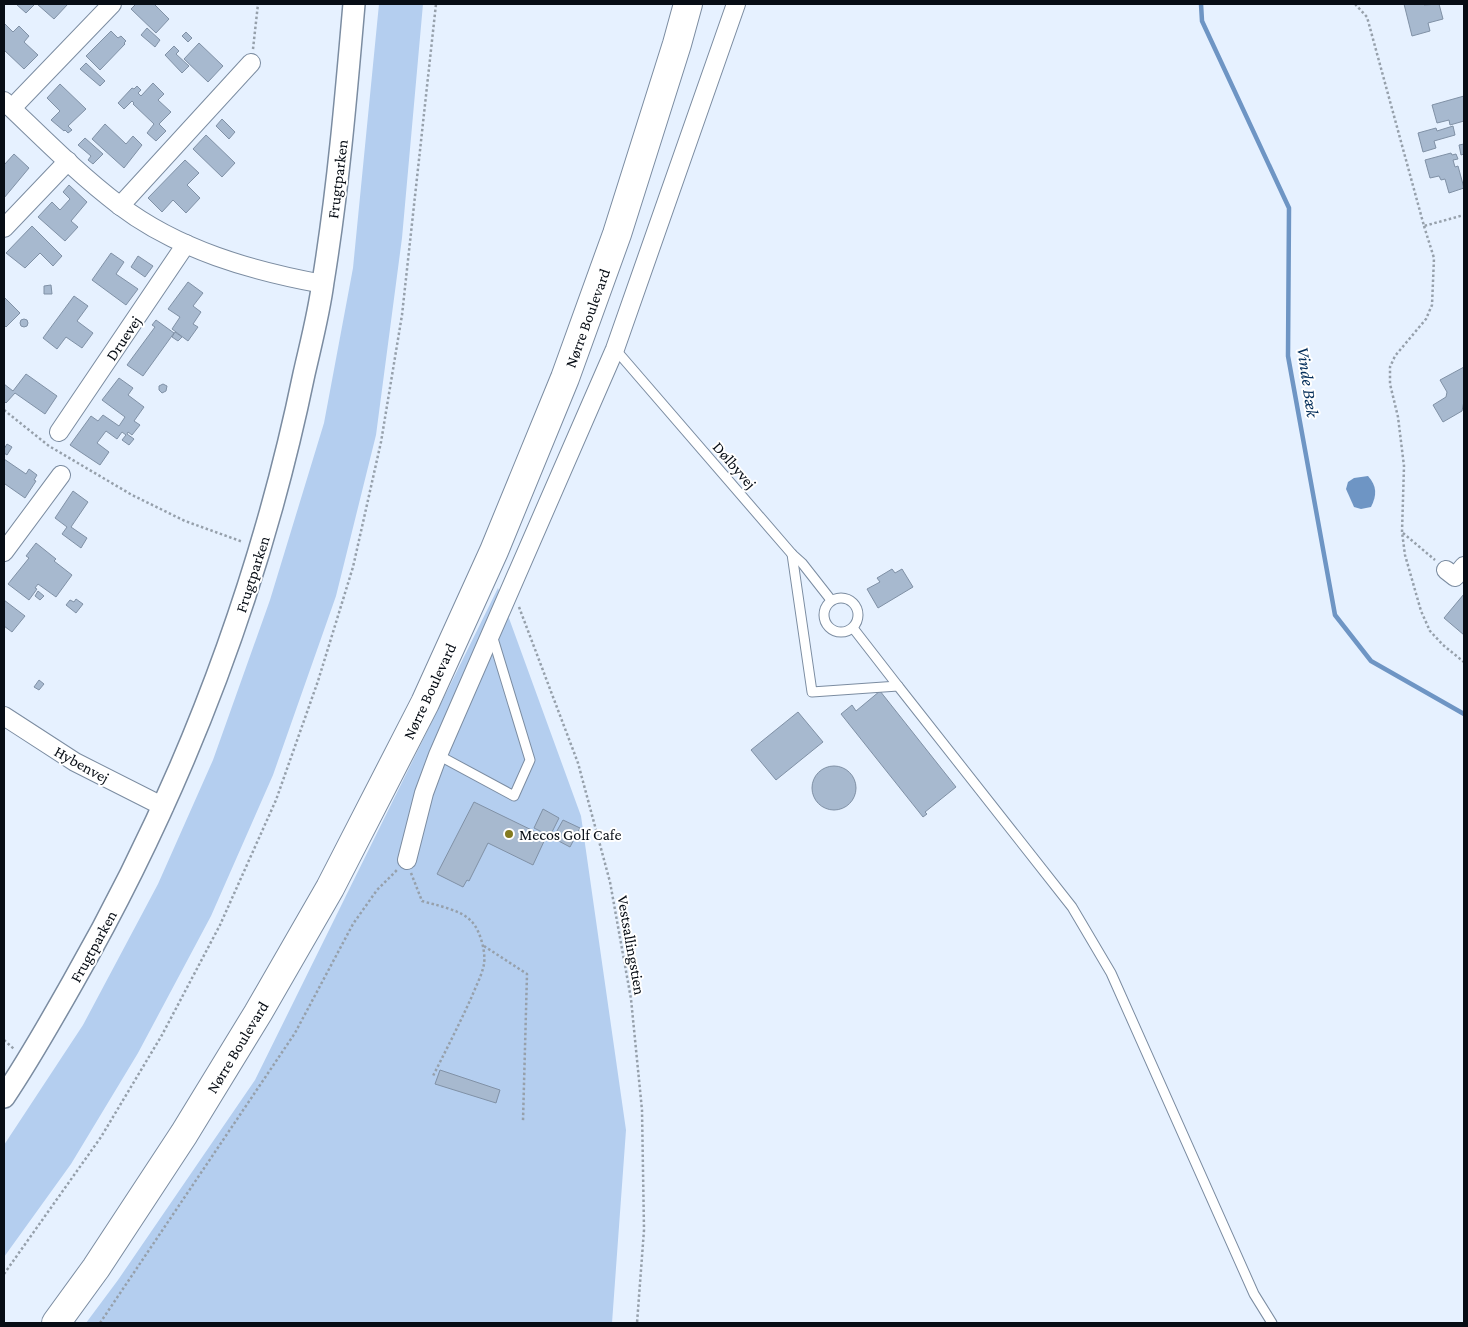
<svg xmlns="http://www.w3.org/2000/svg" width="1468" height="1327" font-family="'Crimson Pro',serif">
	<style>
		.green { fill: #b4ceef }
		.water { fill: #6e95c4 }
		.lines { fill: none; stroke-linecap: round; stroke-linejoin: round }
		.stream { stroke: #6e95c4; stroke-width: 4.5 }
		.building { fill: #a7b9cf; stroke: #8091a6 }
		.service-casing { stroke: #7b8ca1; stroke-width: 11 }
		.minor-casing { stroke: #7b8ca1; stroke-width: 20 }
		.tertiary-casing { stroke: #7b8ca1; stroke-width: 24 }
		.trunk-casing { stroke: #7b8ca1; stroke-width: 30 }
		.path { stroke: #96a0ab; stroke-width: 2.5; stroke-dasharray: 2.5 2.5; stroke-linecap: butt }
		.service { stroke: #fff; stroke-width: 9 }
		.minor { stroke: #fff; stroke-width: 18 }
		.tertiary { stroke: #fff; stroke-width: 21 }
		.trunk { stroke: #fff; stroke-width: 28 }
		.poi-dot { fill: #837a20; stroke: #fff; stroke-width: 2 }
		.labels { text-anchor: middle; stroke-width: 4; stroke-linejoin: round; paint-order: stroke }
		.street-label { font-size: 16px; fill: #070d15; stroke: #fff }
		.poi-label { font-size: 16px; fill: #070d15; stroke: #fff; text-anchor: start }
		.water-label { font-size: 18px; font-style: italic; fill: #042e5a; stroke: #fff }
	</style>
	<rect width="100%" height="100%" fill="#e6f1ff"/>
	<g class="green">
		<polygon points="379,4 423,4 402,238 376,435 336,596 273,775 211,916 138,1053 71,1164 4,1257 4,1145 83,1025 158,884 213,760 270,600 324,423 353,268"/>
		<polygon points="498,588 581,816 626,1130 612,1323 86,1323 118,1280 255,1080"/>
	</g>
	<path class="water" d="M1368,476c9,10 9,19 3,31l-10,2 -7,-2 -8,-18 2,-7 6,-4z"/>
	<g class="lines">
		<polyline class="stream" points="1201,4 1202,21 1289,208 1288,356 1335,615 1371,661 1464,714"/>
	</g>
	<g class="building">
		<polygon points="16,4 35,4 26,13"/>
		<polygon points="37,4 68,4 54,19"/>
		<polygon points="136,4 154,4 169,19 156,33 131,9"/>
		<polygon points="1404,4 1423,4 1424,5 1439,4 1443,19 1428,23 1430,31 1412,36"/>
		<polygon points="4,23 13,32 19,26 29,36 24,42 38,55 24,69 4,50"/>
		<polygon points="147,28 160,40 155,47 141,35"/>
		<polygon points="111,31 118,38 121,36 126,41 124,43 125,44 100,70 86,56"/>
		<polygon points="186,32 192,38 188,42 182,36"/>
		<polygon points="199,43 223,66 208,82 184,59"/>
		<polygon points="174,46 179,51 176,54 189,66 182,73 165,55"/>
		<polygon points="86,63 105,81 100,86 80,69"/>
		<polygon points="153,83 164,94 158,100 171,112 159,124 166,131 156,141 147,133 154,124 133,104 134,103 132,101 124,109 118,103 132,88 134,89 137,86 141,90 138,93 141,96"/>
		<polygon points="60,84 86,109 68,126 72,130 68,133 65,130 64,131 51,120 60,111 47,98"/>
		<polygon points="1464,96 1464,121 1450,125 1449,120 1437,123 1432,105"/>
		<polygon points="222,119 235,132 229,139 216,126"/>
		<polygon points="105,124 126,144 133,136 142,145 124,168 92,139"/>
		<polygon points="1453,126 1455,135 1434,141 1436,148 1423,152 1418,133 1436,128 1437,131"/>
		<polygon points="206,135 235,163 222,177 193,149"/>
		<polygon points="85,138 103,154 93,164 88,160 91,156 78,145"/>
		<polygon points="1464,144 1464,154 1461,155 1459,145"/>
		<polygon points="1451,153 1452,155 1456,154 1458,159 1453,160 1455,167 1458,166 1464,188 1449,193 1445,179 1441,180 1439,176 1430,178 1425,160"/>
		<polygon points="14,154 29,168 4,198 4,165"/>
		<polygon points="185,160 199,173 187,185 200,198 186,213 173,200 162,212 148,198"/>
		<polygon points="69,185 87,202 71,221 78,227 65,241 38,217 52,202 60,210 70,199 63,192"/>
		<polygon points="32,226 62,256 53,266 40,253 25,268 6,253"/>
		<polygon points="111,253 124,262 116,274 138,289 126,305 92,280"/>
		<polygon points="138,256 153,266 145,277 131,267"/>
		<polygon points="188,282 203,293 193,306 201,312 193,324 198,327 188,341 172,329 180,317 168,309"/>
		<polygon points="51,285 52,294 44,294 44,286"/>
		<polygon points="74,296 88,306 77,321 93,333 82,348 66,337 57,349 43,338"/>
		<polygon points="4,297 20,313 6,327 4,325"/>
		<circle cx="24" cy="323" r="4"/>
		<polygon points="156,320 174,333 143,376 127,365 155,327 152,325"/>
		<polygon points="175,332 182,337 178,341 172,337"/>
		<polygon points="1464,367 1464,401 1462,411 1443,422 1433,405 1446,397 1447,392 1440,380"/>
		<polygon points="26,374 57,396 45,414 15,393 6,403 4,401 4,384 13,391"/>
		<polygon points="119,378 133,388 128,395 144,407 134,421 140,425 132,435 128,432 127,434 134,439 129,445 122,440 126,435 122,432 117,439 106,431 97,443 109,452 100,465 70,445 91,416 98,421 103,415 119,426 125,417 102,400"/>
		<polygon points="163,384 167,386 166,391 162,393 159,390 159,386"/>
		<polygon points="7,444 12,447 7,455 4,453 4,449"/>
		<polygon points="4,459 26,474 29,469 37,475 34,480 36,481 25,498 5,484 4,485"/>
		<polygon points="73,491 88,502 71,527 87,538 81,548 62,534 67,527 55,518"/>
		<polygon points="36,543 56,559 54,561 72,575 56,597 38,584 35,588 37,589 29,600 8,584 29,558 26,556"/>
		<polygon points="892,569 895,573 902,569 913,587 878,608 867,589 880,582 877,578"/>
		<polygon points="38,591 44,596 40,600 35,596"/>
		<polygon points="1464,594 1464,635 1444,618"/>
		<polygon points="76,599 83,604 76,613 66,605 70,600 74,602"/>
		<polygon points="4,600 25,616 12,632 4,626"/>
		<polygon points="39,680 44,684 39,690 34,687"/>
		<polygon points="880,691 956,787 925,812 927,814 923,817 841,714 852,705 856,711"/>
		<polygon points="798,712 823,742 776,780 751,750"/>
		<circle cx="834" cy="788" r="22"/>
		<polygon points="474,802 546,837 533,865 488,843 469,881 467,880 463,887 437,874"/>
		<polygon points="543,809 559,818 550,836 534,828"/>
		<polygon points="563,820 580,828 570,847 553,838"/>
		<polygon points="440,1070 500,1090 496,1103 435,1084"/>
	</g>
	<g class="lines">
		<defs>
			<g id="service">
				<polyline points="615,349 792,554 802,563 831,600"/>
				<polyline points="792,554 812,692 898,686 1072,907 1111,973 1254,1294 1272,1323"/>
				<circle cx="841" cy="615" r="17"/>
				<polyline points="853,628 898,686"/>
				<polyline points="438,755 514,796 530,760 492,635"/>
			</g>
			<g id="minor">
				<path d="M4,101c37,35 74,73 115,104 59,45 133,66 204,79"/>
				<polyline points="12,108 112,4"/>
				<polyline points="120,206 251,63"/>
				<polyline points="4,228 68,161"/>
				<polyline points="59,432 186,244"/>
				<polyline points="4,552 61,475"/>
				<polyline points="1446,570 1455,577 1464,566"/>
				<polyline points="4,716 75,762 164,807"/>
				<polyline points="407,860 424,793 438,755 615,349 736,4"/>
			</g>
			<path id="tertiary" d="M4,1097c25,-37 47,-76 69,-115 108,-189 187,-395 231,-608 7,-31 15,-61 19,-92 15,-92 23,-185 31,-278"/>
			<polyline id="trunk" points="56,1323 96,1268 184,1134 258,1013 330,888 425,703 494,551 565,378 617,234 677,44 688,4"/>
		</defs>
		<use href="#service" class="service-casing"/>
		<use href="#minor" class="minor-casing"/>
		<use href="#tertiary" class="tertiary-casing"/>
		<use href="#trunk" class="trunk-casing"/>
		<g class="path">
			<polyline points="1355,4 1367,17 1424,226 1464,215"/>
			<polyline points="253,49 258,4"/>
			<polyline points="1424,226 1434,258 1432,305 1426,319 1395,356 1390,367 1390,384 1398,417 1404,466 1402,532 1405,555 1421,611 1430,631 1443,645 1464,662"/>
			<polyline points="4,410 49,446 132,495 185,521 243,542"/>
			<polyline points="1403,533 1435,560"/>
			<polyline points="519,607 578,763 610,882 631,999 642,1110 644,1230 637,1323"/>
			<path d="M411,873l11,28c13,4 40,9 49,20 9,8 15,31 13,43 -2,11 -8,22 -12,32 -12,27 -26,54 -39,80"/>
			<polyline points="484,946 527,974 523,1121"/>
			<polyline points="4,1040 14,1049"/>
			<polyline points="4,1274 101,1137 162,1035 220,925 276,800 318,681 353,567 381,442 402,315 436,4"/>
			<polyline points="100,1323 295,1033 353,924 377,890 397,870"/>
		</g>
		<use href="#service" class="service"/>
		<use href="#minor" class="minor"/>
		<use href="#tertiary" class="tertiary"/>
		<use href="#trunk" class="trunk"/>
	</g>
	<circle class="poi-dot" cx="509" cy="834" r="5"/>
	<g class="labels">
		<g class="street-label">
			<text transform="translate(337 179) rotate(-83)" y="6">Frugtparken</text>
			<text transform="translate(587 318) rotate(-70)" y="6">Nørre Boulevard</text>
			<text transform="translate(123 338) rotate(-56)" y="6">Druevej</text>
			<text transform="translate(735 465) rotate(49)" y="6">Dølbyvej</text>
			<text transform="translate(252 574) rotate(-72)" y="6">Frugtparken</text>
			<text transform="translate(429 691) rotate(-65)" y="6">Nørre Boulevard</text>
			<text transform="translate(82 764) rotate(29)" y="6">Hybenvej</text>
			<text transform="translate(632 945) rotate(80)" y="6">Vestsallingstien</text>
			<text transform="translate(93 946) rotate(-61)" y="6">Frugtparken</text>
			<text transform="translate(237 1047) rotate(-59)" y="6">Nørre Boulevard</text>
		</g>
		<g class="poi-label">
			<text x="519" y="840">Mecos Golf Cafe</text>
		</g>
		<g class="water-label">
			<text transform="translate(1308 382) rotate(82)" y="6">Vinde Bæk</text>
		</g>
	</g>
	<rect width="1468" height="1327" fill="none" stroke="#070d15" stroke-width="10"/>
</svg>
